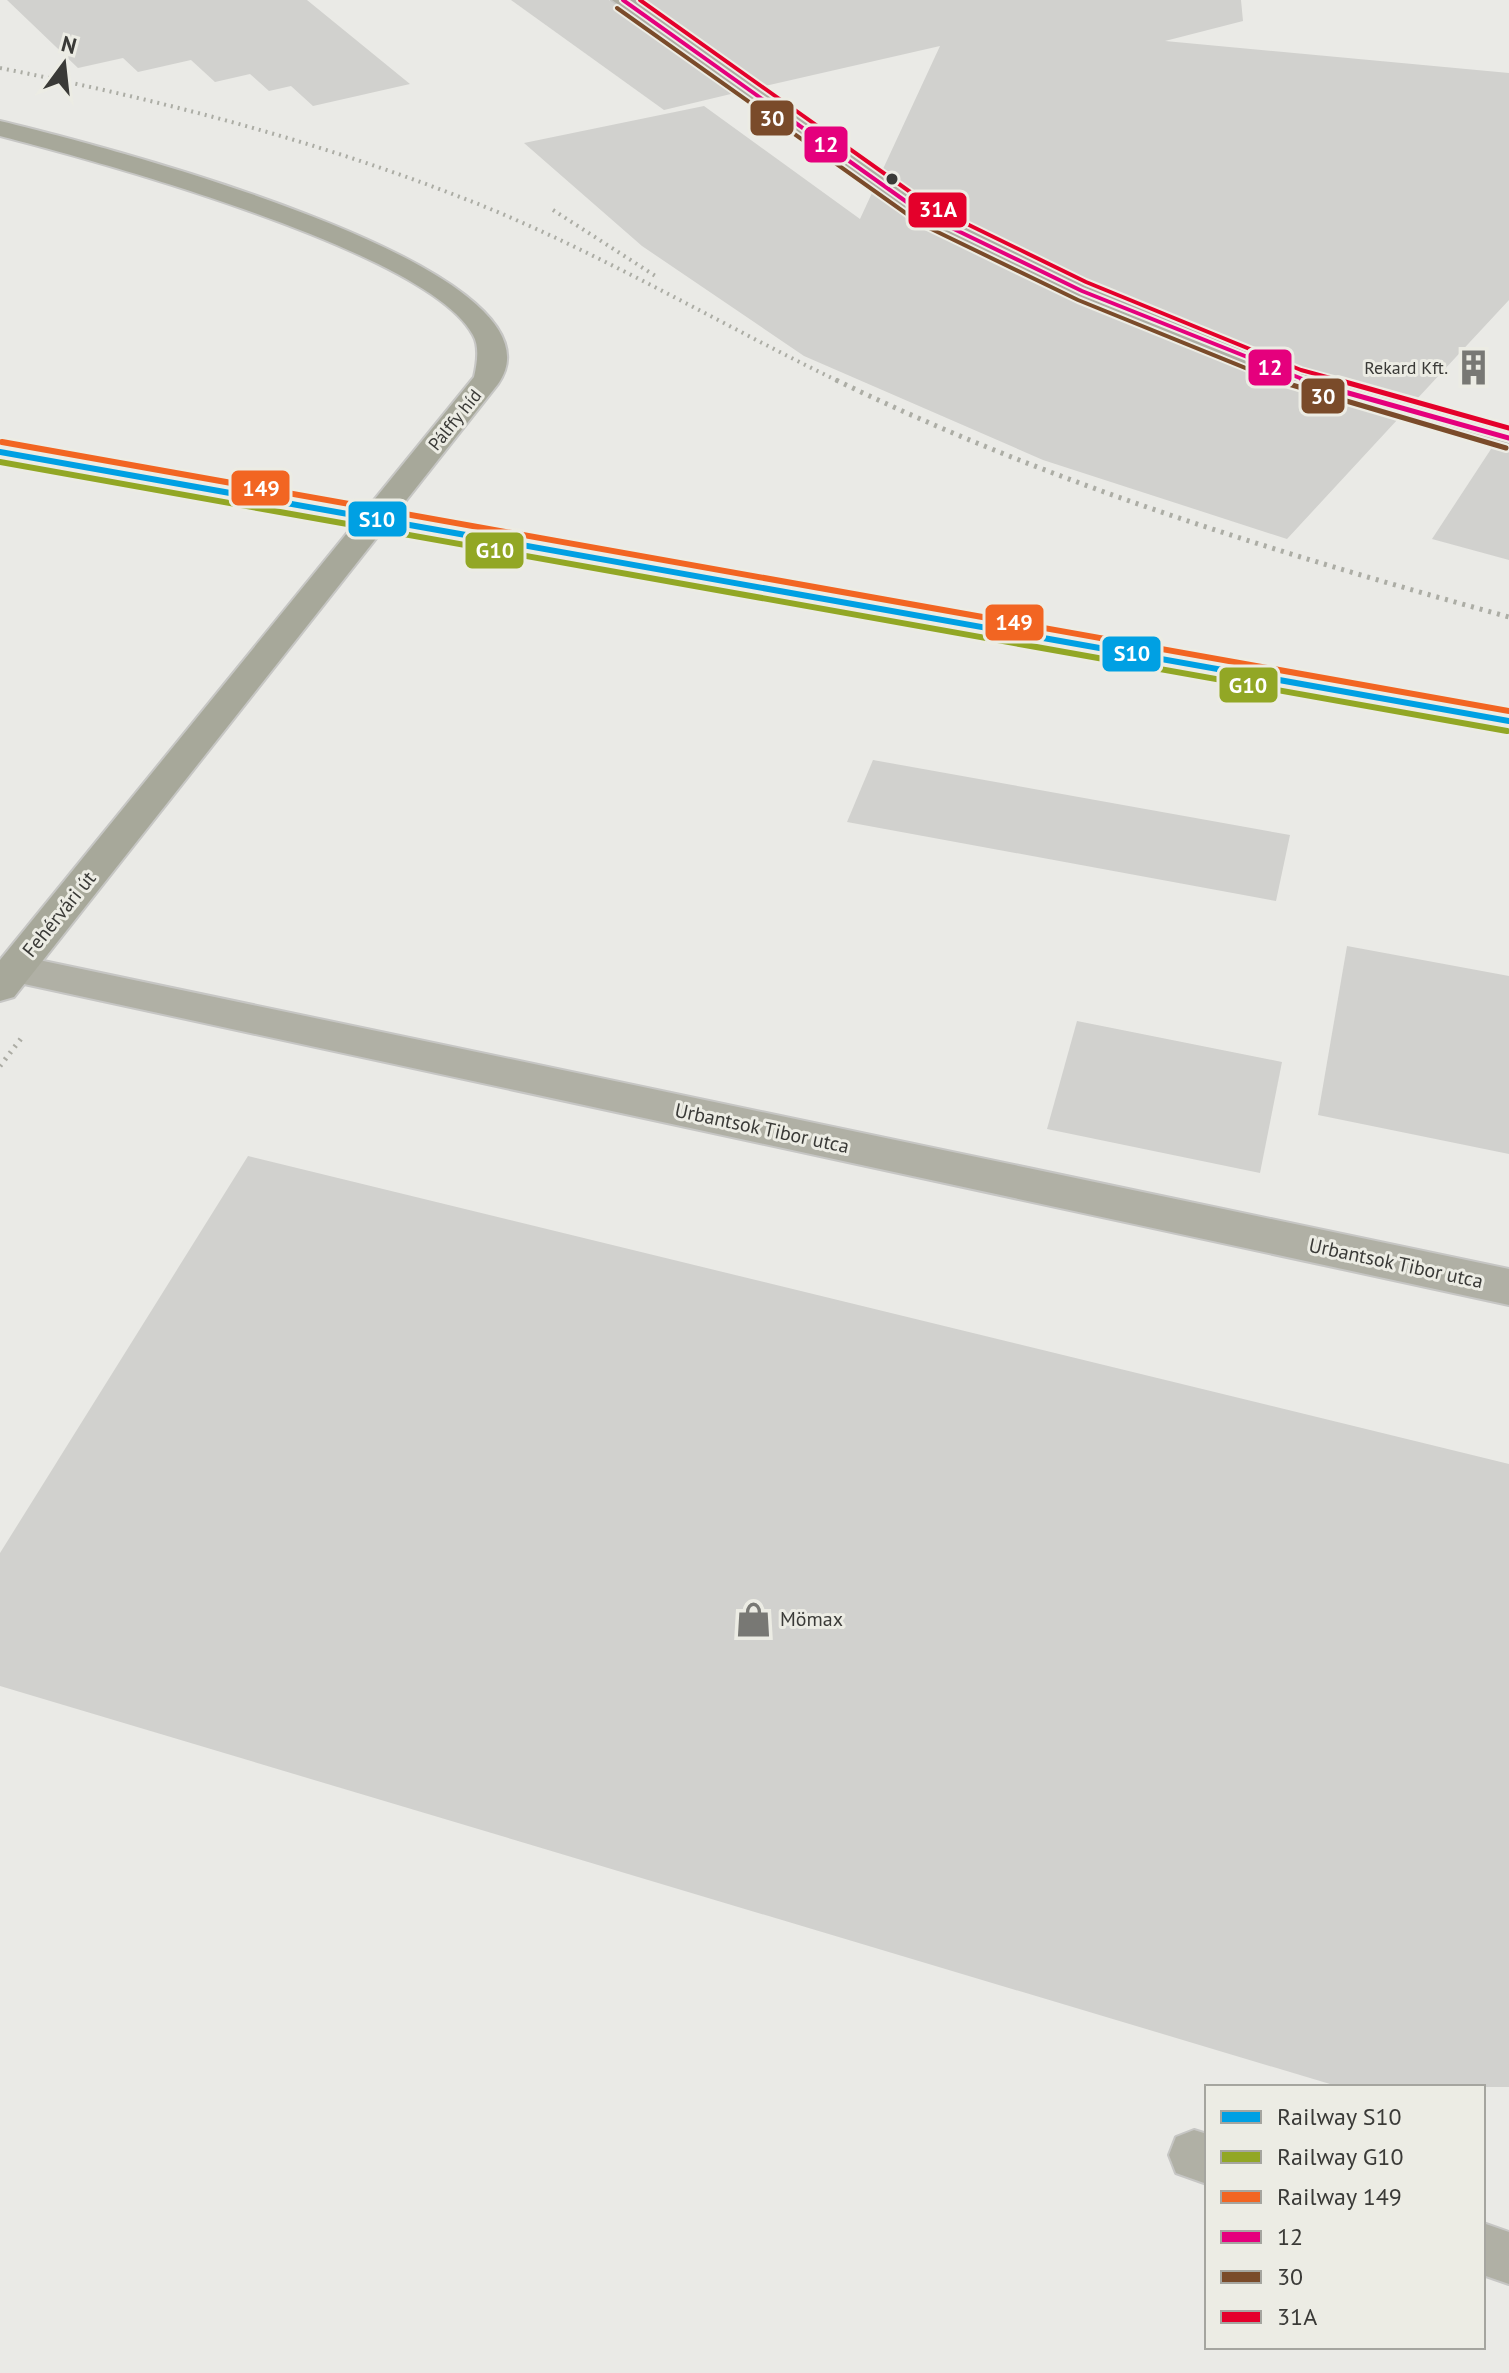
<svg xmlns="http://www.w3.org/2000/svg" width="1509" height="2373" font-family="'PT Sans',sans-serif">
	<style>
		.building { fill: #d1d1ce }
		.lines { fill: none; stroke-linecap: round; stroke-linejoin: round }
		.lane-casing { stroke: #c6c6c4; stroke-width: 4 }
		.street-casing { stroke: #c6c6c4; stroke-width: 4 }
		.secondary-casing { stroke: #c6c6c4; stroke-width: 4 }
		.primary-casing { stroke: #c6c6c4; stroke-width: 4 }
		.path { stroke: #acaca4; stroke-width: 5; stroke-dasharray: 2 6; stroke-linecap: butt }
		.lane { fill: #b0b0a5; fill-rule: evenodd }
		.street { fill: #b0b0a5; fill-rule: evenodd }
		.secondary { fill: #aeaea4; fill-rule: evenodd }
		.primary { fill: #a7a89a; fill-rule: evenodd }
		.rail-far1 { stroke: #acada5; stroke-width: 4; stroke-dasharray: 2 5; stroke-linecap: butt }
		.rail { stroke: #acada5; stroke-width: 5; stroke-dasharray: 3 6; stroke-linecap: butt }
		.bus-1-far1-casing { stroke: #ecece4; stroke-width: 8 }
		.bus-1-casing { stroke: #ecece4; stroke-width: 10 }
		.bus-2-far1-casing { stroke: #ecece4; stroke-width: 8 }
		.bus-2-casing { stroke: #ecece4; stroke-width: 10 }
		.bus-3-far1-casing { stroke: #ecece4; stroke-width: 8 }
		.bus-3-casing { stroke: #ecece4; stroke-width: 10 }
		.bus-1-far1 { stroke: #e5007d; stroke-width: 4 }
		.bus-1 { stroke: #e5007d; stroke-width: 5 }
		.bus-2-far1 { stroke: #7a4b2a; stroke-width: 4 }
		.bus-2 { stroke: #7a4b2a; stroke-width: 5 }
		.bus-3-far1 { stroke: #e4002b; stroke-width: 4 }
		.bus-3 { stroke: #e4002b; stroke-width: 5 }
		.rail-1-casing { stroke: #ecece4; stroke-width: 11 }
		.rail-2-casing { stroke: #ecece4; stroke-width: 11 }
		.rail-3-casing { stroke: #ecece4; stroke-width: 11 }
		.rail-1 { stroke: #00a0e3; stroke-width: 6 }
		.rail-2 { stroke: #92a725; stroke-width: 6 }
		.rail-3 { stroke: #f26522; stroke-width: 6 }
		.bus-dot { fill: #3a3a37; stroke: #ecece4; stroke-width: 3 }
		.labels { text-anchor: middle; stroke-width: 6; stroke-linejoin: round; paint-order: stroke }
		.far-poi-label { font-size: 18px; fill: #3a3a37; stroke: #ecece4; text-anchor: end }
		.far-street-label { font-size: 18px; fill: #3a3a37; stroke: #ecece4 }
		.street-label { font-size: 20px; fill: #3a3a37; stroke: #ecece4 }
		.poi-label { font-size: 20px; fill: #3a3a37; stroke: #ecece4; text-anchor: start }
		.line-badge { stroke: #ecece4; stroke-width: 3 }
		.badge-label { font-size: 22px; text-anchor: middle; font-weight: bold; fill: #fff }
	</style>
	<rect width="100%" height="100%" fill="#eaeae6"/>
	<g class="building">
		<polygon points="7,0 307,0 410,84 313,106 291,86 269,91 250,74 215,82 191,60 138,72 123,58 78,68"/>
		<polygon points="511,0 609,0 735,93 664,110"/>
		<polygon points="643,0 1241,0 1243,21 1165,41 1509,73 1509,300 1416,400 1309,370 1093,282 936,206 883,169 940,46 765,86"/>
		<polygon points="704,106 860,219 872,193 915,224 1071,300 1287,388 1398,419 1287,539 1043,460 804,356 642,246 524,143"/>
		<polygon points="1493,446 1509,450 1509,560 1432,539"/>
		<polygon points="873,760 1290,835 1276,901 847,822"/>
		<polygon points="1347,946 1509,976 1509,1154 1318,1115"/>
		<polygon points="1077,1021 1282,1062 1260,1173 1047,1129"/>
		<polygon points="248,1156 1509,1464 1509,2087 1340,2087 0,1686 0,1553"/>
	</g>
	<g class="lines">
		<defs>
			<g id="lane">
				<polygon points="1194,2130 1207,2134 1207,2184 1176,2173 1169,2155 1176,2137"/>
				<polygon points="1483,2223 1509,2232 1509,2284 1483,2275"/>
			</g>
			<polygon id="street" points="15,955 1509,1269 1509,1305 1,979 0,961"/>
			<polygon id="secondary" points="612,0 638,0 934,209 1092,285 1308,373 1509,429 1509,447 1288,385 1072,297 916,221"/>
			<path id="primary" d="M0,121c71,17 581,144 498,263l-484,613 -14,4v-41l474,-583c3,-13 6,-30 -1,-42 -45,-84 -376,-174 -473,-199z"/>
		</defs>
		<use href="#lane" class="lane-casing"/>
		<use href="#street" class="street-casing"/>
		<use href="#secondary" class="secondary-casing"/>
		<use href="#primary" class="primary-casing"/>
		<polyline class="path" points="0,1066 23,1036"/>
		<use href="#lane" class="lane"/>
		<use href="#street" class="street"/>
		<use href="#secondary" class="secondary"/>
		<use href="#primary" class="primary"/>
		<g class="rail-far1">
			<path d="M0,68c167,33 330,76 488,140 121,50 234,117 352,174"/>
			<polyline points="553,210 657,277"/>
		</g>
		<path class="rail" d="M836,380c214,104 444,174 673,237"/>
		<defs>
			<polyline id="bus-1-far1" points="623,0 925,215 1082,291 1310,382"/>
			<polyline id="bus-1" points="1302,380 1509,438"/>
			<polyline id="bus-2-far1" points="617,8 921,224 1078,300 1280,382"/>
			<polyline id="bus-2" points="1275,380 1506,448"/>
			<polyline id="bus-3-far1" points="640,0 930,206 1086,282 1301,370 1345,382"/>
			<polyline id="bus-3" points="1338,380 1509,428"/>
		</defs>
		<use href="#bus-1-far1" class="bus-1-far1-casing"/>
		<use href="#bus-1" class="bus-1-casing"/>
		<use href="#bus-2-far1" class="bus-2-far1-casing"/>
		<use href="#bus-2" class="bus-2-casing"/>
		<use href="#bus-3-far1" class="bus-3-far1-casing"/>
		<use href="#bus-3" class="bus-3-casing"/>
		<use href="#bus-1-far1" class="bus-1-far1"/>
		<use href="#bus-1" class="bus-1"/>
		<use href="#bus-2-far1" class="bus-2-far1"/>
		<use href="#bus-2" class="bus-2"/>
		<use href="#bus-3-far1" class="bus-3-far1"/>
		<use href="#bus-3" class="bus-3"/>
		<defs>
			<polyline id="rail-1" points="0,452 1509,721"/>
			<polyline id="rail-2" points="0,462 1507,731"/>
			<polyline id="rail-3" points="2,442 1509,711"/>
		</defs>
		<use href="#rail-1" class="rail-1-casing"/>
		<use href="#rail-2" class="rail-2-casing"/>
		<use href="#rail-3" class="rail-3-casing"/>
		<use href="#rail-1" class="rail-1"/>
		<use href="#rail-2" class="rail-2"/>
		<use href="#rail-3" class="rail-3"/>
	</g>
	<defs>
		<symbol id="building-bare" viewBox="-9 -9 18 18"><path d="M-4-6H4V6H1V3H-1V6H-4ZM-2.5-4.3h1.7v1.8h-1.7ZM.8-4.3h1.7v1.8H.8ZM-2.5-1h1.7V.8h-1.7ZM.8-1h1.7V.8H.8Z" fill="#787874" stroke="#ecece4" stroke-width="2.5" paint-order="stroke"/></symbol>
		<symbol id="shop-bare" viewBox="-9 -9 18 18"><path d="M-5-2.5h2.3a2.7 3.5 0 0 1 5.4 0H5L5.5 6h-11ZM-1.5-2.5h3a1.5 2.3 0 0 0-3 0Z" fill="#787874" stroke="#ecece4" stroke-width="2.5" paint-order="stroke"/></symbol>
	</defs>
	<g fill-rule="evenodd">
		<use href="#building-bare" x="1448" y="342" width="51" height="51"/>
		<use href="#shop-bare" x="728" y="1594" width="51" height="51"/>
	</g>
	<circle class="bus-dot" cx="892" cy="179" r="7"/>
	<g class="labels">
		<g class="far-poi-label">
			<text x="1448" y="374">Rekard Kft.</text>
		</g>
		<g class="far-street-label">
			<text transform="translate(455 420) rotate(-51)" y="6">Pálffy híd</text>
		</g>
		<g class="street-label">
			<text transform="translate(59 914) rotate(-51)" y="7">Fehérvári út</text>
			<text transform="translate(762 1128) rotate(12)" y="7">Urbantsok Tibor utca</text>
			<text transform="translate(1396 1263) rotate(12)" y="7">Urbantsok Tibor utca</text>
		</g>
		<g class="poi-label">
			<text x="780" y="1626">Mömax</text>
		</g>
	</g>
	<g class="line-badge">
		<rect x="749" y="99" width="46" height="38" rx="8" fill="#7a4b2a"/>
		<rect x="803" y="125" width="46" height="39" rx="8" fill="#e5007d"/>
		<rect x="907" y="191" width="61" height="38" rx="8" fill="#e4002b"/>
		<rect x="1247" y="348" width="46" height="39" rx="8" fill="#e5007d"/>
		<rect x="1300" y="377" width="46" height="38" rx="8" fill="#7a4b2a"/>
		<rect x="230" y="469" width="61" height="38" rx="8" fill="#f26522"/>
		<rect x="347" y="500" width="61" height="38" rx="8" fill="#00a0e3"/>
		<rect x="464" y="531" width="61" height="39" rx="8" fill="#92a725"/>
		<rect x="984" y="603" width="61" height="39" rx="8" fill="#f26522"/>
		<rect x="1101" y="635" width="61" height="38" rx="8" fill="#00a0e3"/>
		<rect x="1218" y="666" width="61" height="38" rx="8" fill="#92a725"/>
	</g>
	<g class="badge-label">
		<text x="772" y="126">30</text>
		<text x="826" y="152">12</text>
		<text x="938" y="217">31A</text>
		<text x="1270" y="375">12</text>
		<text x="1323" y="404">30</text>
		<text x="261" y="496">149</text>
		<text x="377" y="527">S10</text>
		<text x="495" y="558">G10</text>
		<text x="1014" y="630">149</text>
		<text x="1132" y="661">S10</text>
		<text x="1248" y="693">G10</text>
	</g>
	<rect x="1205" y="2085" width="280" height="264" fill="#ecece4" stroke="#a5a59f" stroke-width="2"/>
	<rect x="1221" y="2111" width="40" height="12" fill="#00a0e3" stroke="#a5a59f" stroke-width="2"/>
	<text x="1277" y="2125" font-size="24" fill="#3a3a37">Railway S10</text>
	<rect x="1221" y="2151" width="40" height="12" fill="#92a725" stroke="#a5a59f" stroke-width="2"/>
	<text x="1277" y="2165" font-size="24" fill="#3a3a37">Railway G10</text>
	<rect x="1221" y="2191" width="40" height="12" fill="#f26522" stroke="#a5a59f" stroke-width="2"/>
	<text x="1277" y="2205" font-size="24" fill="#3a3a37">Railway 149</text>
	<rect x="1221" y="2231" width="40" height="12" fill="#e5007d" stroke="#a5a59f" stroke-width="2"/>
	<text x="1277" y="2245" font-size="24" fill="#3a3a37">12</text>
	<rect x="1221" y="2271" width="40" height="12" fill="#7a4b2a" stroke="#a5a59f" stroke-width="2"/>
	<text x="1277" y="2285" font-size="24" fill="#3a3a37">30</text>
	<rect x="1221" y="2311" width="40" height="12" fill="#e4002b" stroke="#a5a59f" stroke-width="2"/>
	<text x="1277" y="2325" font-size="24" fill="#3a3a37">31A</text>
	<g transform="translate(64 64) rotate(15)" stroke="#ecece4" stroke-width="6" paint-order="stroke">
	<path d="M0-6L14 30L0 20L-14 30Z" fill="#3a3a37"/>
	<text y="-12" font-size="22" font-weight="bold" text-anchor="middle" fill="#3a3a37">N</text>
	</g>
</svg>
